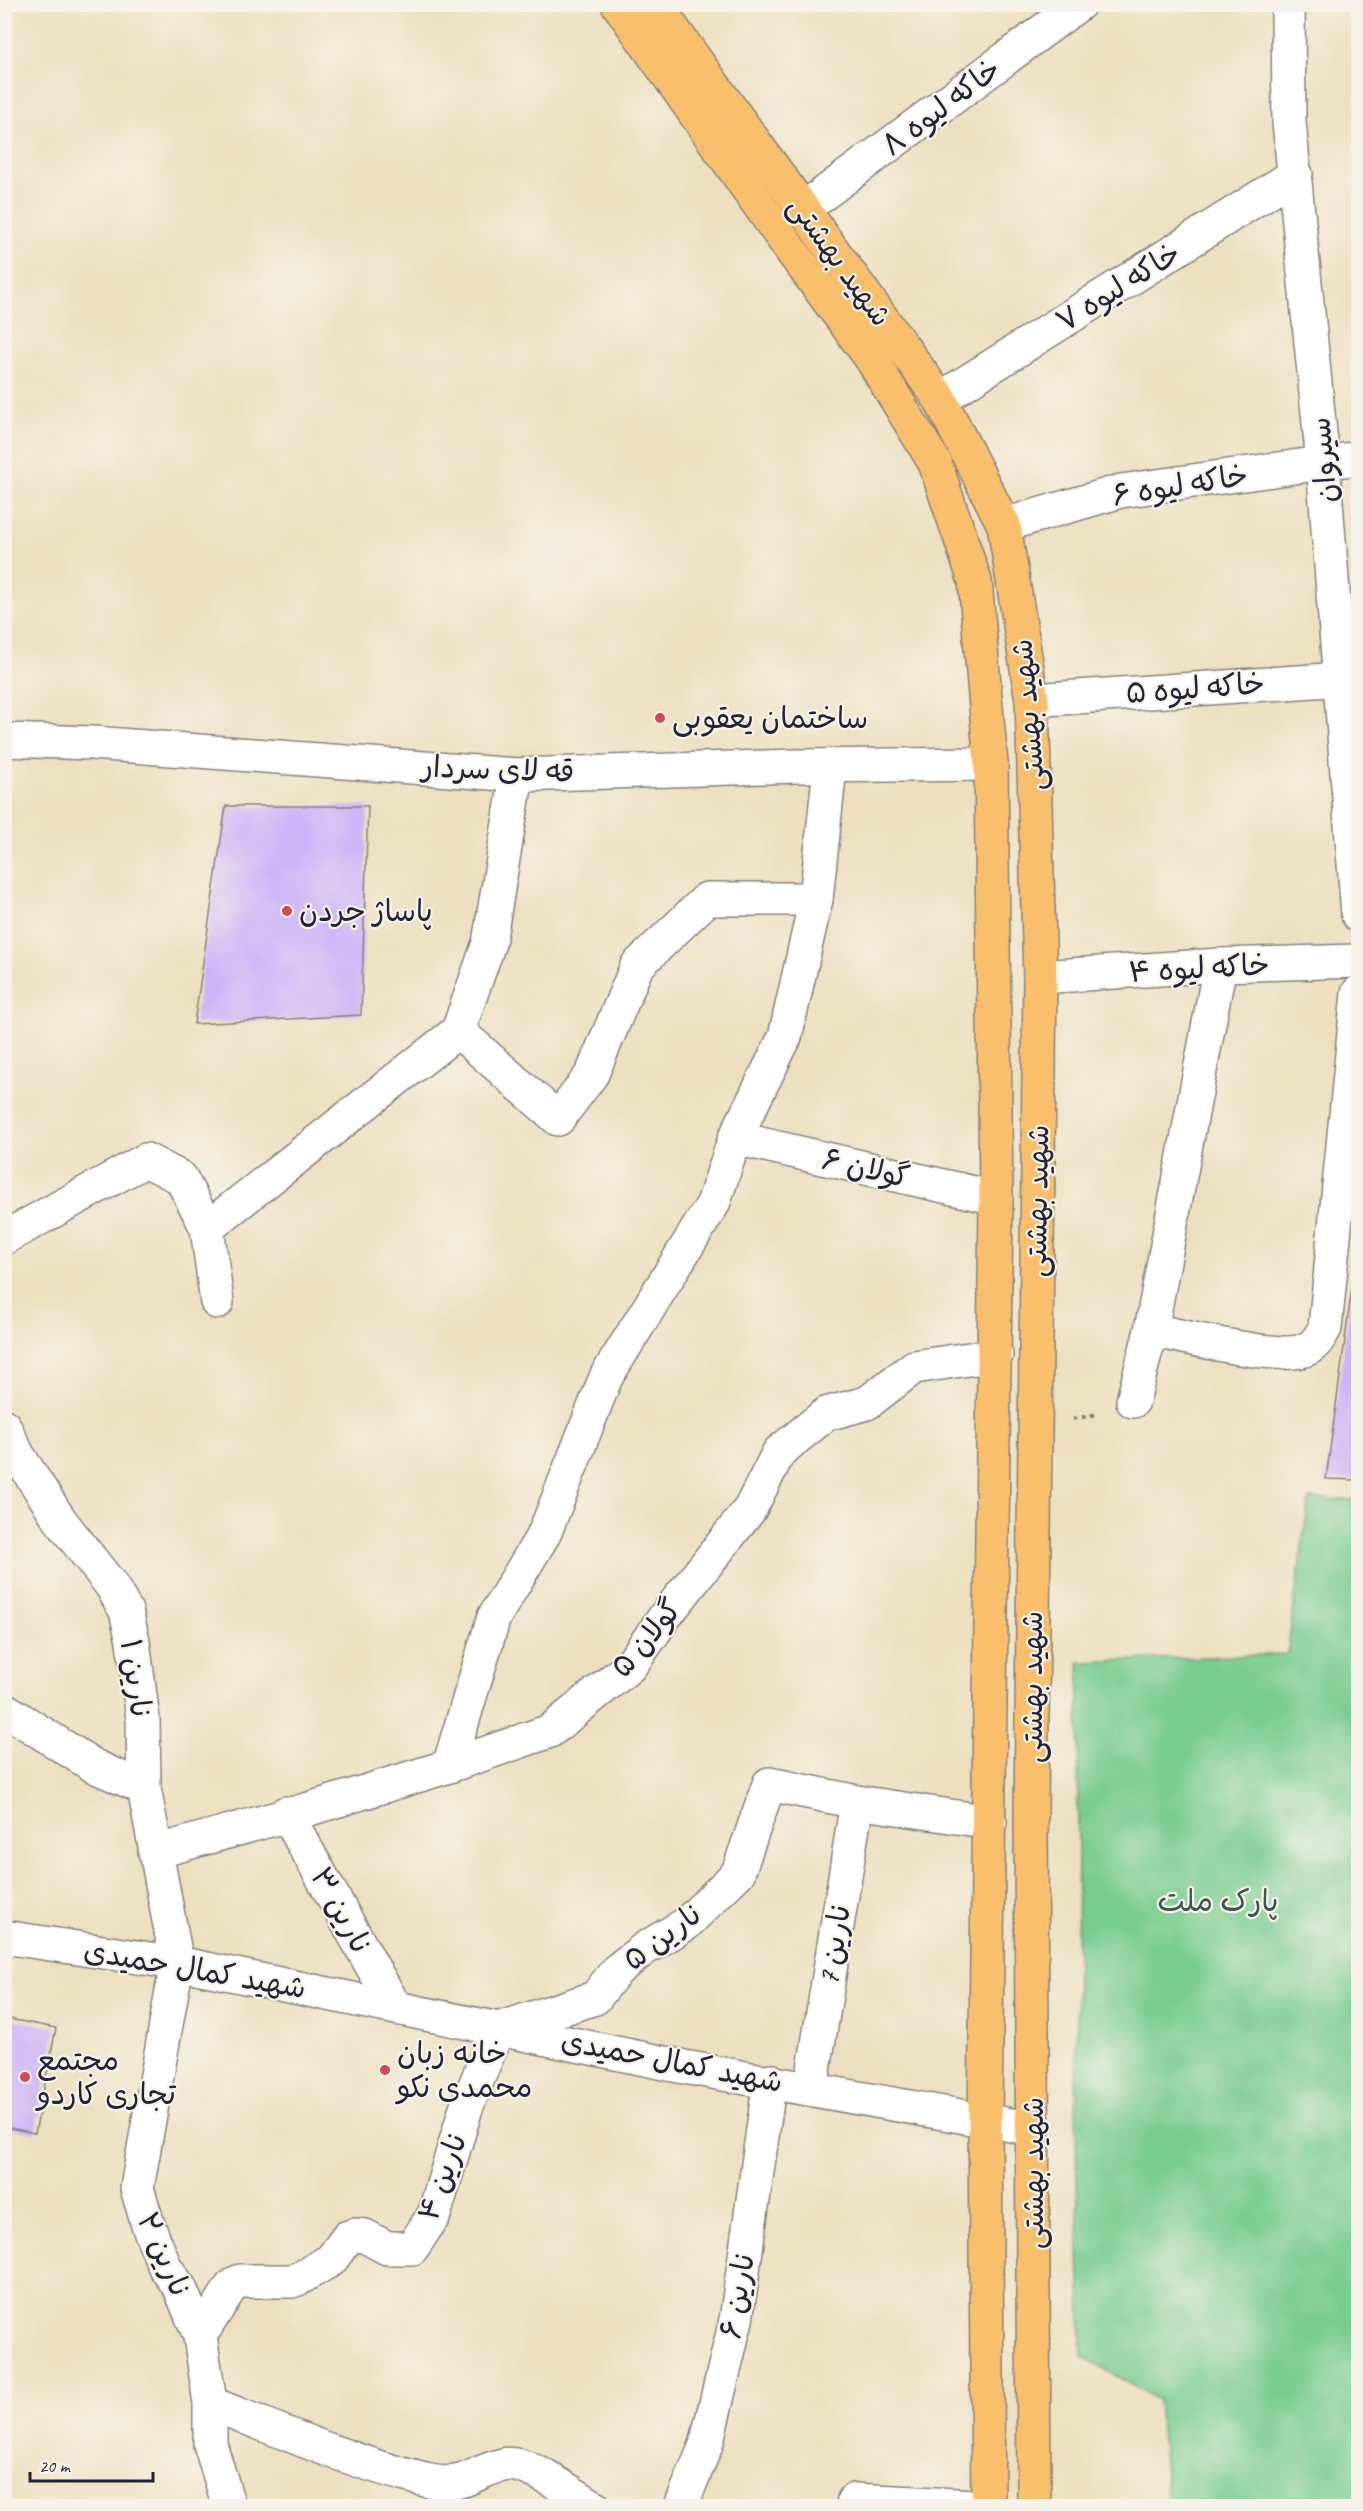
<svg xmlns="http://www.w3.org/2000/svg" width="1363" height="2511" font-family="Caveat,'Playpen Sans Arabic',sans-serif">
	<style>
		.green { fill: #78cc8f; stroke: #4d7765; stroke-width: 1.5 }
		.building { fill: #ccb4f8 }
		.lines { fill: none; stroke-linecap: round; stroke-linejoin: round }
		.minor-casing { stroke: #87817d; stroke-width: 36 }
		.major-casing { stroke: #87817d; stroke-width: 36 }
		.path { stroke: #87817d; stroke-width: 4; stroke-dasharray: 4.5 4.5; stroke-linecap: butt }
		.minor { stroke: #fff; stroke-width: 33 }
		.major { stroke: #f9bf6d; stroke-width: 33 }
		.poi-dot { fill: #d1495b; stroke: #f7f3e8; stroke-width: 2 }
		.labels { text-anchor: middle; stroke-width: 4.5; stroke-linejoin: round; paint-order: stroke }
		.street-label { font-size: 30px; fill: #22223b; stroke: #f7f3e8 }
		.poi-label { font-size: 30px; fill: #22223b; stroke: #f7f3e8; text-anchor: start }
		.park-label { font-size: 30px; fill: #3c5554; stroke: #f7f3e8 }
	</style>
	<rect width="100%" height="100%" fill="#f7f3e8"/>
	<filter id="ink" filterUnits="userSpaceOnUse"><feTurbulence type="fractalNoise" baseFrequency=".0167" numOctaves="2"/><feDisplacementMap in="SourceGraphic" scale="12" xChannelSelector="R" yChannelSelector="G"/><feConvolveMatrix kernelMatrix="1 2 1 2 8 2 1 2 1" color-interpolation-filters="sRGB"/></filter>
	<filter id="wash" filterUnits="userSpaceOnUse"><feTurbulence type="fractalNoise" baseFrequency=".008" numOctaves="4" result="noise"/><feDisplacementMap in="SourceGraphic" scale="24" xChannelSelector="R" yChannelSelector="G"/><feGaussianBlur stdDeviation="1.35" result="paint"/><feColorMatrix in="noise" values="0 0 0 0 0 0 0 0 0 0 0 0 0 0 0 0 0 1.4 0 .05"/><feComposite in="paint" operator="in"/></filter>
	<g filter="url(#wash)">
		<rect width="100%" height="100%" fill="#ece0bf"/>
		<polygon class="green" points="1309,1499 1358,1500 1358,2506 1168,2506 1158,2400 1082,2356 1076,2139 1079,1662 1287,1654"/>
		<g id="blocks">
			<g class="building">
				<polygon points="226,806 368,806 361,1015 194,1024"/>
				<polygon points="1357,1251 1358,1480 1326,1479"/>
				<polygon points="4,2018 56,2028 35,2133 4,2127"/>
			</g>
		</g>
	</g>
	<g filter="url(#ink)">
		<use href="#blocks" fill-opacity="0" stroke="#87817d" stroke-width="1.5"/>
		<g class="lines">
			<defs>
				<g id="minor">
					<polyline points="1288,4 1289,122 1323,463 1358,915"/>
					<polyline points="803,209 1079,4"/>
					<polyline points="940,399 1296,174"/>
					<polyline points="1004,525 1121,491 1358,458"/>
					<polyline points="1032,700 1358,678"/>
					<polyline points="4,740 92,743 517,775 797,766 991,764"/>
					<polyline points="517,775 489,943 458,1031 558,1119 592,1074 637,966 707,899 816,899"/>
					<polyline points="1040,977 1220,965 1358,961"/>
					<polyline points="735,1138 996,1198"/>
					<polyline points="207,1228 458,1031"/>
					<polyline points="4,1238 146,1160 181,1178 207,1228 217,1302"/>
					<path d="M1151,1330c31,6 132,32 156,19 9,-4 13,-12 18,-21l33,-335"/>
					<polyline points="1133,1401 1151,1330 1220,965"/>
					<polyline points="4,1426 18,1455 60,1520 111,1585 126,1611 133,1641 143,1719 144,1788 177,1963 137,2188 148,2225 165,2267 180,2288 200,2336 210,2403 210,2444 229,2506"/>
					<polyline points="4,1709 94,1766 144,1788"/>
					<polyline points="449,1766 494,1617 545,1532 606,1377 713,1204 735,1138 785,1037 816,899 830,767"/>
					<polyline points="286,1813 395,2007"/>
					<polyline points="155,1852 306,1810 449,1766 550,1731 630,1666 666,1615 750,1509 779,1452 826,1414 867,1403 914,1367 996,1355"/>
					<polyline points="4,1937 177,1963 684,2067 1033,2129"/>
					<polyline points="811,2088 857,1802"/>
					<polyline points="200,2336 231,2287 240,2281 292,2281 300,2278 331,2260 348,2237 355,2235 365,2236 387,2248 412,2248 434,2215 466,2108 498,2029 595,1998 617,1970 644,1949 686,1924 738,1873 769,1784 857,1802 990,1822"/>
					<path d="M210,2403c70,28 141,59 215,77 43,9 43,-7 78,-15 24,-6 69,29 90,41"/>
					<polyline points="681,2506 706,2445 736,2320 770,2080"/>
					<polyline points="853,2506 854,2500 977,2506"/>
				</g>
				<g id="major">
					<polyline points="618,4 788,246 871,358 935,463 975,581 991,764 996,1198 985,2121 988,2506"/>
					<polyline points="655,4 940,399 1004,525 1032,700 1040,977 1031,1811 1034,2506"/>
				</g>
			</defs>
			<use href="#minor" class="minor-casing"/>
			<use href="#major" class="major-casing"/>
			<polyline class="path" points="1073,1419 1098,1414"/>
			<use href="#minor" class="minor"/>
			<use href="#major" class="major"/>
		</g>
	</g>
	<g class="poi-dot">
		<circle cx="660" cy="718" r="6"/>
		<circle cx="287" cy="911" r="6"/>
		<circle cx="385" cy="2070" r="6"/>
		<circle cx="25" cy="2077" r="6"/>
	</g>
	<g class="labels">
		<g class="street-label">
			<text transform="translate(941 107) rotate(-37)" y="10">خاکه لیوه ۸</text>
			<text transform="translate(840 261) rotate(54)" y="10">شهید بهشتی</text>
			<text transform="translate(1118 287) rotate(-32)" y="10">خاکه لیوه ۷</text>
			<text transform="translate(1323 460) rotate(-95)" y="10">سیروان</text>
			<text transform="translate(1180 485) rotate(-9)" y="10">خاکه لیوه ۶</text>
			<text transform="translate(1195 688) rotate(-4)" y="10">خاکه لیوه ۵</text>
			<text transform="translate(1028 715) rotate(-95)" y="10">شهید بهشتی</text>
			<text transform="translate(498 769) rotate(2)" y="10">قه لای سردار</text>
			<text transform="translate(1199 968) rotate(-3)" y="10">خاکه لیوه ۴</text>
			<text transform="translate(866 1168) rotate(13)" y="10">گولان ۶</text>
			<text transform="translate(1037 1201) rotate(-89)" y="10">شهید بهشتی</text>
			<text transform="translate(646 1638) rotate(-50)" y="10">گولان ۵</text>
			<text transform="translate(136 1678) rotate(82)" y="10">نارین ۱</text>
			<text transform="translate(1032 1687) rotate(-90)" y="10">شهید بهشتی</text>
			<text transform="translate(341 1910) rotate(61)" y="10">نارین ۳</text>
			<text transform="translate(662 1937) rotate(-37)" y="10">نارین ۵</text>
			<text transform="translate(834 1945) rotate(-81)" y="10">نارین 7</text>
			<text transform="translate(195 1969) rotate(10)" y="10">شهید کمال حمیدی</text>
			<text transform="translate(672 2061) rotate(11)" y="10">شهید کمال حمیدی</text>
			<text transform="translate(1033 2173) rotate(-90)" y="10">شهید بهشتی</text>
			<text transform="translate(442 2177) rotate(-70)" y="10">نارین ۴</text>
			<text transform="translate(164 2254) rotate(66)" y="10">نارین ۲</text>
			<text transform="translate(737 2296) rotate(-80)" y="10">نارین ۶</text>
		</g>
		<g class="poi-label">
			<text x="672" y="728">ساختمان یعقوبی</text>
			<text x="299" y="921">پاساژ جردن</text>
			<text x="397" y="2063">خانه زبان<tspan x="397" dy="34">محمدی نکو</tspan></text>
			<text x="37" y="2070">مجتمع<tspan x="37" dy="34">تجاری کاردو</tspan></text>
		</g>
		<g class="park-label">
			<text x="1218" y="1911">پارک ملت</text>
		</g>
	</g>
	<rect width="1363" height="2511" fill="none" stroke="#f7f3e8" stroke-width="24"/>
	<path d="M30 2472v9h123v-9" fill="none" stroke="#22223b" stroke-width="3"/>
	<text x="39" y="2472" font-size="18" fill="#22223b" stroke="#f7f3e8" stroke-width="4.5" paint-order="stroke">20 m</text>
</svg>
